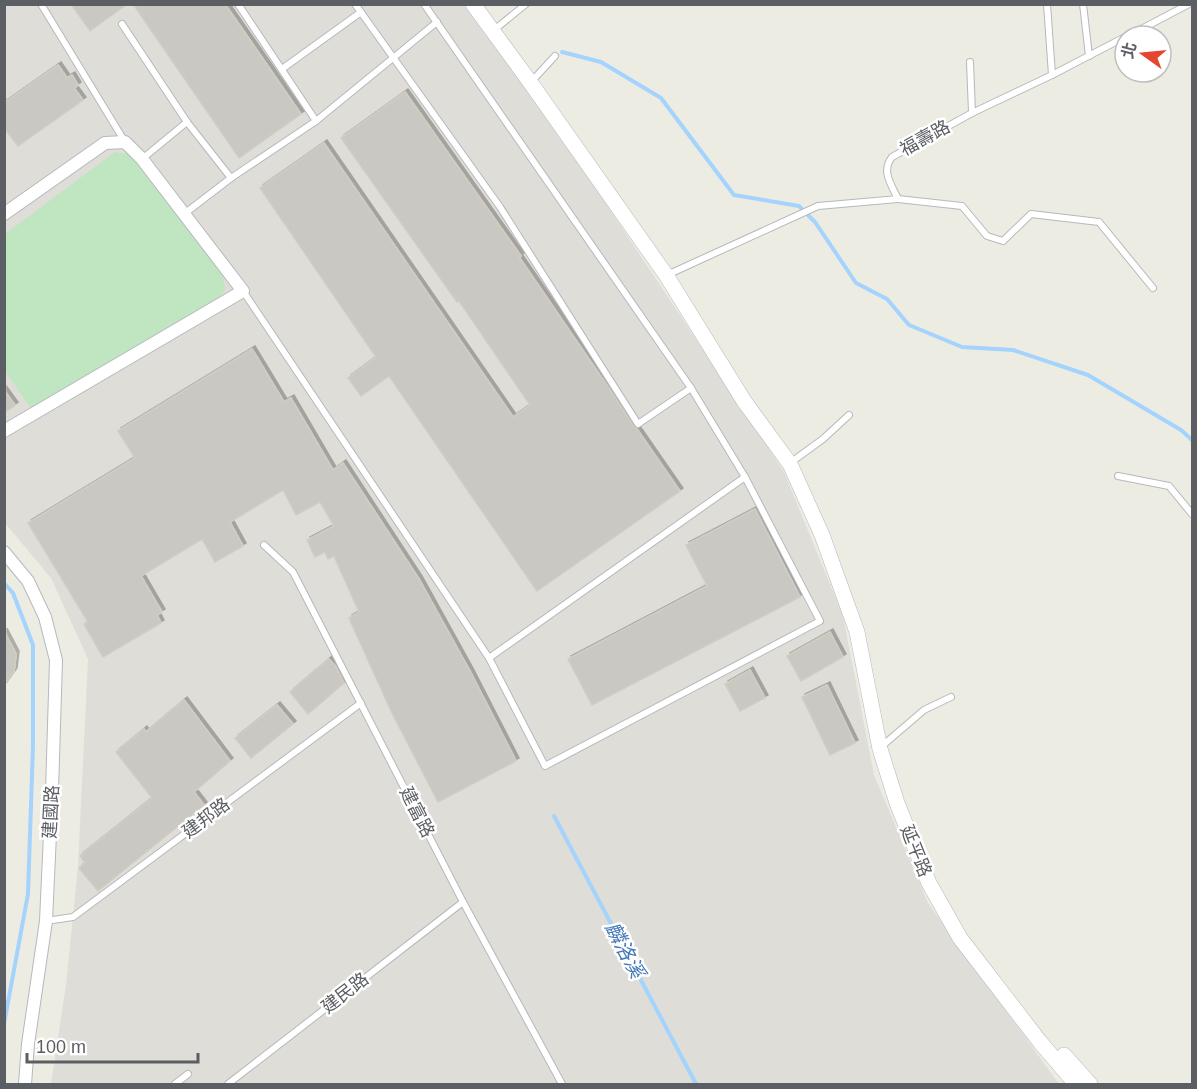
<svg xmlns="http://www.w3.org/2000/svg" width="1197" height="1089" font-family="Arial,'Noto Sans TC',sans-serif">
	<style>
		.industrial { fill: #dfddd7 }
		.green { fill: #c0e5c1 }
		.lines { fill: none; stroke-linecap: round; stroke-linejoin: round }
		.stream { stroke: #a4d3fd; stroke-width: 4 }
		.building { fill: #cac8c2; stroke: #d2cdc1; stroke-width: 1.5; filter: url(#shadow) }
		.service-casing { stroke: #b6b8bd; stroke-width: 8 }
		.minor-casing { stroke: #b6b8bd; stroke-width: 14 }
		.tertiary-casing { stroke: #b6b8bd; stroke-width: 16 }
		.service { stroke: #fff; stroke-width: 6 }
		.minor { stroke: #fff; stroke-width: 12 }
		.tertiary { stroke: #fff; stroke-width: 15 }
		.labels { text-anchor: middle; stroke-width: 5; stroke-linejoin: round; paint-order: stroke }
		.street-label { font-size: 18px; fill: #5b5e63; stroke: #fff }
		.water-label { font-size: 20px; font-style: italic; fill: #4479b7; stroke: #fff }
	</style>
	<defs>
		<filter id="shadow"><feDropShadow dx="3" dy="-3" stdDeviation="0" flood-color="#0004"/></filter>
	</defs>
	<rect width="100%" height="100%" fill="#edece3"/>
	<polygon class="industrial" points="4,5 464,5 569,148 784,472 843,616 874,775 928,903 1059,1084 51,1084 66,985 78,866 88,659 51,578 5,523"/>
	<polygon class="green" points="115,152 130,154 137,161 223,274 225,290 220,297 32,410 5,371 5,234"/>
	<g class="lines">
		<g class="stream">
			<polyline points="562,52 601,62 661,98 734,195 799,206 815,222 856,283 887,299 909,325 962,347 1013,350 1088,375 1181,430 1192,440"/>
			<polyline points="4,583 13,593 33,645 33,745 28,894 4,1024"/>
			<polyline points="554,816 696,1084"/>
		</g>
	</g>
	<g class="building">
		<polygon points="71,4 127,4 90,31"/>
		<polygon points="133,4 225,4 301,114 239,158"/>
		<polygon points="58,65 67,78 72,75 78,85 74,88 83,100 18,146 4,128 4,103"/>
		<polygon points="405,92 521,256 519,257 610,390 634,427 637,429 680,491 537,591 389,376 361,396 348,378 376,357 260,188 324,143 513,417 530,405 459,301 457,302 341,138"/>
		<polygon points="252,349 284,402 291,398 333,470 343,463 419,579 470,671 516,761 438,802 391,711 349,618 359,612 334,556 328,559 325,552 315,557 307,540 334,526 320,502 296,515 283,490 230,522 243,546 215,562 202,539 141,576 162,612 157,615 161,623 103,657 84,624 88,622 28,523 135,458 118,431"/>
		<polygon points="4,390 15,405 4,413"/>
		<polygon points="755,509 800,597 592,705 568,659 707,586 686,545"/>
		<polygon points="4,631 16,654 14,671 4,685"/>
		<polygon points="830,632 843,657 801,681 787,656"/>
		<polygon points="329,659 336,667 344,683 308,714 290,692"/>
		<polygon points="750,670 765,698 740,711 725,684"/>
		<polygon points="827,685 855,743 830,755 802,697"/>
		<polygon points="184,700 230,761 194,792 204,805 98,891 79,868 85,863 80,856 152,798 116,752 144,729 146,732"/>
		<polygon points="277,705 293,724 251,758 235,738"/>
	</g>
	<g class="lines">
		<defs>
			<g id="service">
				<polyline points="41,4 125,142"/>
				<polyline points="238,4 316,121"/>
				<polyline points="355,4 500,207 638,424 691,388"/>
				<polyline points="1047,4 1052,75"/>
				<polyline points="1083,4 1089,56"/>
				<polyline points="122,24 187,122 231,178"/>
				<polyline points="494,30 526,4"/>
				<polyline points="1128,36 1189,4"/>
				<polyline points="970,62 972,113"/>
				<polyline points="282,69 361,12"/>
				<polyline points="531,82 555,56"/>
				<polyline points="142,159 187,122"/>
				<polyline points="898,199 962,206 987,236 1003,241 1031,214 1099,222 1153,288"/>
				<polyline points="184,214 231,178 316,121 437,22"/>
				<path d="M667,275l151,-69 80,-7c-7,-15 -17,-28 -6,-42l80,-44 80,-38 73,-38"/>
				<polyline points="243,291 489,658 545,766 820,621 745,477 691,388 424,4"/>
				<polyline points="790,463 823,439 849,415"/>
				<polyline points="1118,476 1169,486 1192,514"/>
				<polyline points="264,545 293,572 463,902 562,1084"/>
				<polyline points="489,658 745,477"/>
				<polyline points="882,746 924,710 951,697"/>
				<polyline points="46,921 73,917 361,703"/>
				<polyline points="175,1084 188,1074"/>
				<polyline points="228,1084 463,902"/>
			</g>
			<g id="minor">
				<polyline points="4,214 105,143 125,142 142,159 243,291 4,431"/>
				<polyline points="4,552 28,581 45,617 56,660 52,791 46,921 28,1044 25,1084"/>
			</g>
			<g id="tertiary">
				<polyline points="473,4 530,82 666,275 744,401 790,464 822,535 857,632 880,749 897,803 929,883 960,938 1040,1042 1076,1084"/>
				<polyline points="1064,1055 1090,1084"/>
			</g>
		</defs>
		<use href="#service" class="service-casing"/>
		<use href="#minor" class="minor-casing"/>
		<use href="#tertiary" class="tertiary-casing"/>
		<use href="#service" class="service"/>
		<use href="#minor" class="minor"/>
		<use href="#tertiary" class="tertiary"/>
	</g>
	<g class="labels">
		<g class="street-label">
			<text transform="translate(925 138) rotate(-29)" y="6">福壽路</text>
			<text transform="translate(51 812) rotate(-87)" y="6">建國路</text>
			<text transform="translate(417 812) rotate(63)" y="6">建富路</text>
			<text transform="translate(206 818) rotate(-37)" y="6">建邦路</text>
			<text transform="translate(916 851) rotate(68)" y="6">延平路</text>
			<text transform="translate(345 993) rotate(-38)" y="6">建民路</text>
		</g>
		<g class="water-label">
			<text transform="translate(625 950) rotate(62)" y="7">麟洛溪</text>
		</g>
	</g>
	<rect width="1197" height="1089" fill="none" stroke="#5b5e63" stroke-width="12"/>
	<g transform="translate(1143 54) rotate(285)"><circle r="28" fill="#ffffff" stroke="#bdbfc1" stroke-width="1.5"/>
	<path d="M0-4.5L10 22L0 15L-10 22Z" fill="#e54632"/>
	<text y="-9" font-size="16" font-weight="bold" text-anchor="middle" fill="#5b5e63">北</text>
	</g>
	<path d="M27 1053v9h171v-9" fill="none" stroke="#5b5e63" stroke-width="3"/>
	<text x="36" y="1053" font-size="18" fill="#5b5e63" stroke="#ffffff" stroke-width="4.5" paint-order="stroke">100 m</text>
</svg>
